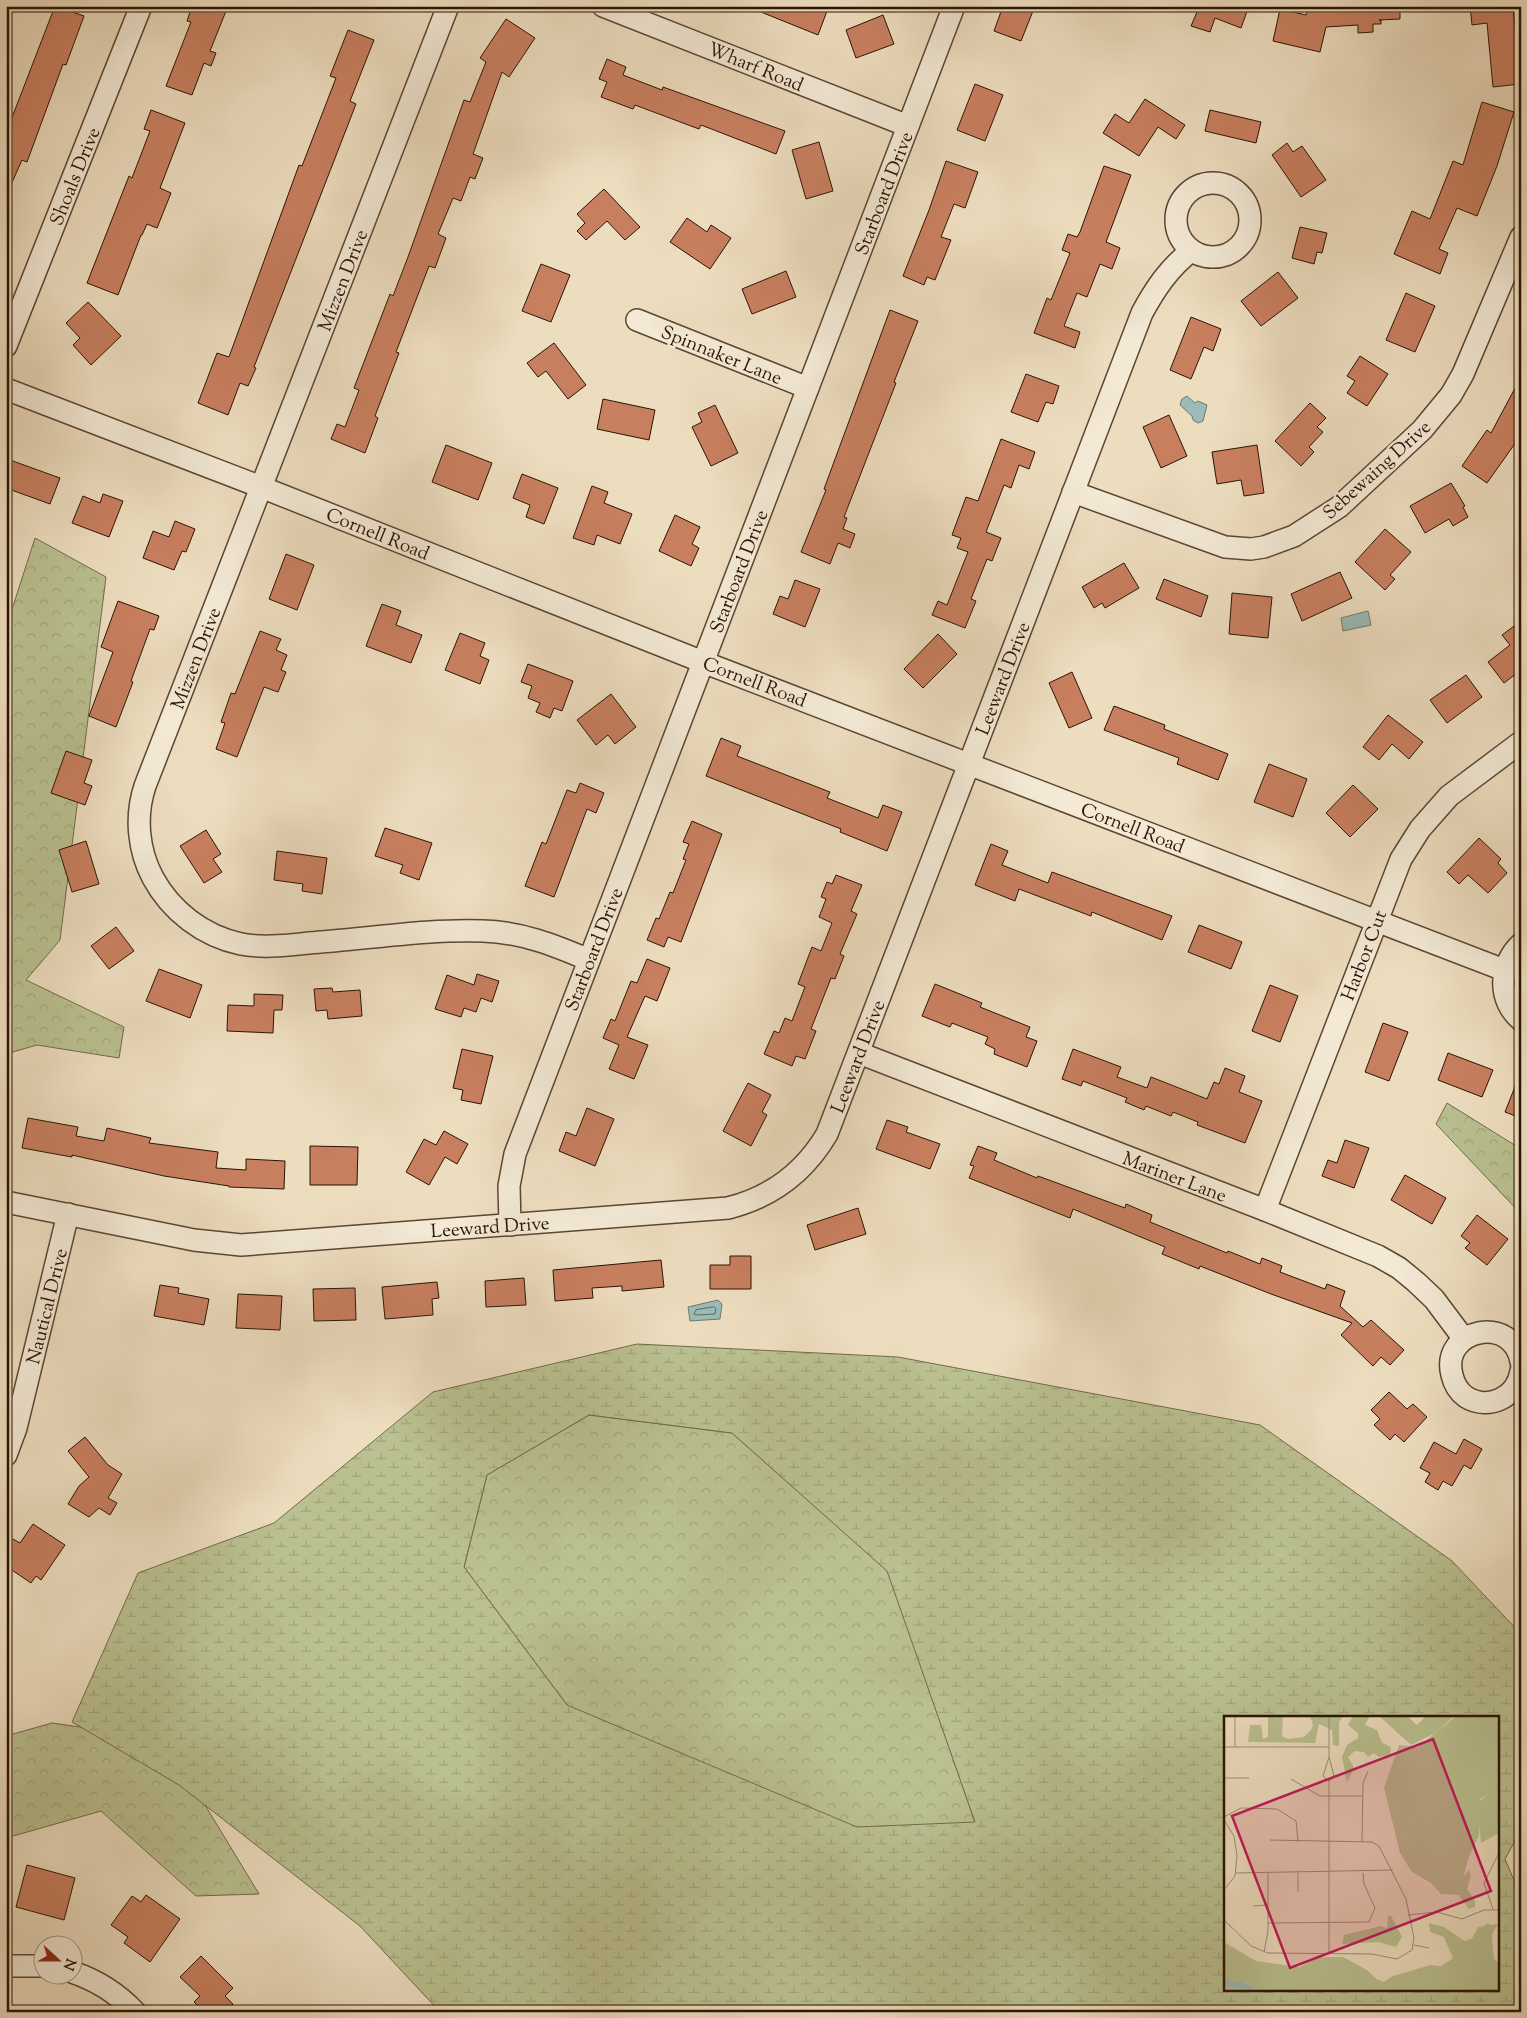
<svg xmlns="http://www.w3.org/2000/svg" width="1527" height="2018" font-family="'Sorts Mill Goudy',serif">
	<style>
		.forest { fill: url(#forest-crowns); stroke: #726a4a }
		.wetland { fill: url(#wetland-marsh); stroke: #726a4a; fill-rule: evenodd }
		.water { fill: #9abbb6; stroke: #6e786e }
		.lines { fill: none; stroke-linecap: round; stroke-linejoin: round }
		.shore { stroke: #62685c; stroke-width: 1 }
		.building { fill: #c87f60; stroke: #2b1403 }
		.minor-casing { stroke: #5c4632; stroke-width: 24 }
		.minor { stroke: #f3e9d5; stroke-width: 21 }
		.labels { text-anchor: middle; stroke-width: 4.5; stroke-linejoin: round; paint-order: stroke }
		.street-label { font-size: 19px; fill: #2b1403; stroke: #f3e9d5 }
		.inset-road { fill: none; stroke: #9f8d74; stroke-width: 1 }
		.view { fill: #c2185b; fill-opacity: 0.15; stroke: #c2185b; stroke-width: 2.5 }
		.inset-edge { fill: none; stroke: #2b1403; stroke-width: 2.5 }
	</style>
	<defs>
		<pattern id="forest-crowns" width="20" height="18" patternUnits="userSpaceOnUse" patternTransform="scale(1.25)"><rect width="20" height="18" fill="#bac090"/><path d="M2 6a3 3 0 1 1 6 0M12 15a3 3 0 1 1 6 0" fill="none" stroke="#a0a47b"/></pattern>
		<pattern id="wetland-marsh" width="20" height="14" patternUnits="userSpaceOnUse" patternTransform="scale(1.25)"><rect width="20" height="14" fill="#bac090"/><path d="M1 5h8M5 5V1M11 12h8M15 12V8" fill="none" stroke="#a0a47b"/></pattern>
	</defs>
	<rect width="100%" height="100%" fill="#edddbf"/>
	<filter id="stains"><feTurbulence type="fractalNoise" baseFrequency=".004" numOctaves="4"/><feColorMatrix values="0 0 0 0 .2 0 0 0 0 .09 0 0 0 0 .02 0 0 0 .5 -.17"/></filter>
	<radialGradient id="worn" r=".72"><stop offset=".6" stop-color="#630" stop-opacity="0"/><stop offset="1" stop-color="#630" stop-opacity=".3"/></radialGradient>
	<g class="forest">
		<polygon points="35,538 106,577 60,940 26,980 124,1027 119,1058 37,1045 6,1054 6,628"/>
		<polygon points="1447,1103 1521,1149 1521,1214 1436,1124"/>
		<polygon points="589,1415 732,1433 888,1571 975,1822 836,1884 567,1705 464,1567 487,1475"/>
		<polygon points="52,1723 165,1739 259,1894 196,1896 101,1811 6,1838 6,1736"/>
	</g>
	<path class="wetland" d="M637,1344l261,13 362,68 192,136 69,73v196l-16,29 16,38v115h-1081l-80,-86 -181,-141 -107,-63 66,-149 136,-50 159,-131zM589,1415l143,18 155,138 88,251 -118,5 -290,-122 -103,-138 23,-92zM1226,1717h272v272h-272z"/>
	<g class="water">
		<polygon points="1187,396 1195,403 1198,401 1207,405 1203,421 1198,423 1193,420 1192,416 1180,405 1182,399"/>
		<polygon points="1368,611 1371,625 1343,631 1341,618"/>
		<polygon points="718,1300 722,1304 720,1319 690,1321 688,1307"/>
	</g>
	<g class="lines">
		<polygon class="shore" points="714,1307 716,1309 715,1314 696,1315 694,1314 696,1310"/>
	</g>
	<g class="building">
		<polygon points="55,6 84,16 66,65 63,64 27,162 22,160 6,196 6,133"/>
		<polygon points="192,6 228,6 210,51 216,53 211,66 204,63 192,95 166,86 191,22 187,21"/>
		<polygon points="746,6 814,6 827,11 818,35"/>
		<polygon points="1003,6 1035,6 1021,41 994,31"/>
		<polygon points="1187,6 1249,6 1241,28 1215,18 1210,32 1191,26 1197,12 1187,8"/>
		<polygon points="1308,6 1322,6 1347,12 1346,6 1400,6 1400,19 1379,20 1381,20 1381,24 1373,24 1373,32 1358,33 1358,25 1326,27 1320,52 1273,41 1280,9 1306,15"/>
		<polygon points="1470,6 1513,6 1520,84 1493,87 1487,23 1472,25"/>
		<polygon points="883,15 894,44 856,58 846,30"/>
		<polygon points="506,19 535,38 509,77 502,72 473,154 483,158 475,179 470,177 461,201 453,198 438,234 446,238 435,268 429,266 396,352 399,353 375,416 378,418 365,453 331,439 337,424 345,427 359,390 354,388 390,294 393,296 408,257 464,100 470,102 486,62 480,58"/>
		<polygon points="348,30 374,40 350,101 356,104 254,367 256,368 248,386 240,383 228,415 198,403 217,353 229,357 299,165 302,166 336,78 330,76"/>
		<polygon points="607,59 626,67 623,75 662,90 663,87 785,131 776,154 701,125 699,129 635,105 633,109 601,97 607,82 599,79"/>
		<polygon points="975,84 1003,95 985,141 957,130"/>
		<polygon points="1145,99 1185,125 1176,139 1158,127 1139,156 1103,133 1115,114 1129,123"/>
		<polygon points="1482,102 1514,112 1497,166 1477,216 1457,208 1439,249 1448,253 1440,274 1394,254 1412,211 1430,219 1453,161 1463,165"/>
		<polygon points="151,110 185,123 160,188 171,193 157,228 147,224 142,235 141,235 118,295 87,283 129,176 132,178 150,131 144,129"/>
		<polygon points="1210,110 1261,122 1256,143 1205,131"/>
		<polygon points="819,142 833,191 806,199 792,150"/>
		<polygon points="1287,143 1293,152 1302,146 1326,180 1301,197 1272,155"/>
		<polygon points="946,161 978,172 965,208 954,204 941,237 951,240 935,280 927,277 924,285 903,276 929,210"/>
		<polygon points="1104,166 1131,175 1106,242 1120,248 1112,269 1100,264 1087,297 1077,293 1064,326 1080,332 1075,348 1034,333 1047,298 1051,300 1070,253 1062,250 1068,234 1077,237 1080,232"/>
		<polygon points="604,189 640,227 625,240 607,221 586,240 577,231 585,223 577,214"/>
		<polygon points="687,218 707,232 711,225 731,238 710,269 670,242"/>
		<polygon points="1300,227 1327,233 1322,253 1317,252 1314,264 1292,258"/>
		<polygon points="541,264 570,275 551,322 522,311"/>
		<polygon points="786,271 796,297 752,314 742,289"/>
		<polygon points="1278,272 1298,298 1261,326 1241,301"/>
		<polygon points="1406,293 1435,306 1415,352 1386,340"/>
		<polygon points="88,302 121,336 91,365 73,345 80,338 66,323"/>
		<polygon points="890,310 918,321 894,382 896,383 844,517 847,518 843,529 855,534 850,548 838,543 830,564 801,552 826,490 824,489"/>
		<polygon points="1191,317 1221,329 1213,351 1204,347 1191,379 1170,370"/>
		<polygon points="554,343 586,385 568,399 546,371 538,377 527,363"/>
		<polygon points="1360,356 1388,374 1367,406 1347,393 1355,381 1347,376"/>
		<polygon points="1026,374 1059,386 1053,404 1046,402 1038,422 1011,412"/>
		<polygon points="1521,377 1521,435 1487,483 1462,466 1487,430 1491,433"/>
		<polygon points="603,399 655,410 649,440 597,429"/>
		<polygon points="1310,403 1326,418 1317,427 1323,432 1309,447 1314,452 1301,466 1275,441"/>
		<polygon points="715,405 738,453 711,466 692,427 702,422 698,413"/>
		<polygon points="1169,415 1187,456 1161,468 1143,427"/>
		<polygon points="1001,439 1035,452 1029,469 1019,465 1011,488 1004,485 986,532 1001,538 992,561 987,559 971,599 976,601 965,628 932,615 938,601 947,605 968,552 957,548 961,538 952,535 966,497 978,501"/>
		<polygon points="446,445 492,463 478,500 432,482"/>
		<polygon points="1257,445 1264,493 1244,496 1241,480 1217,484 1212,452"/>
		<polygon points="10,460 60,478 50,504 6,488 6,470"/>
		<polygon points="522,474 558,488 544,524 526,517 530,505 513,498"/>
		<polygon points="1451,483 1465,506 1463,507 1468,517 1453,526 1449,519 1425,533 1410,506"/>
		<polygon points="592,486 608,492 604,503 632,514 620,544 597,535 594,545 573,538"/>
		<polygon points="103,494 123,501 109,537 72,523 83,496 100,503"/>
		<polygon points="675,515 700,527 692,544 699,548 691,566 659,551"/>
		<polygon points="175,521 195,529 186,552 182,551 174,570 143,558 153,531 169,537"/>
		<polygon points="1385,529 1411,552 1390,575 1395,579 1385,590 1355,562"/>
		<polygon points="286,554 314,565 297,610 269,599"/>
		<polygon points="1124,563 1139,588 1105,608 1102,603 1094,608 1082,587"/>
		<polygon points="1340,572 1352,598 1302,621 1291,594"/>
		<polygon points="1164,579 1208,596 1201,617 1156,599"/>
		<polygon points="795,580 820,589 805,627 773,614 780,596 788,599"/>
		<polygon points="1232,593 1272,597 1268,638 1229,634"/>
		<polygon points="118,601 159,616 154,630 150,629 131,681 133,682 116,727 89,716 113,652 101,647"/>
		<polygon points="382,604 401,611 396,625 422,635 411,663 366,646"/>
		<polygon points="1521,621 1521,670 1504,683 1488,662 1510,645 1502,635"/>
		<polygon points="260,631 281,639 276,650 287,655 281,670 286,672 278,692 264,687 237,757 216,749 225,723 221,722 231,693 235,694"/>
		<polygon points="460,633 485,643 480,656 489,660 480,684 445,670"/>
		<polygon points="938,634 957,654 923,688 904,669"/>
		<polygon points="528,664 573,681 562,711 554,708 550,718 536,712 540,703 528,698 532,686 521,682"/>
		<polygon points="1072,672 1092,718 1069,728 1049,683"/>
		<polygon points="1466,675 1482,697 1447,723 1430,700"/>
		<polygon points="611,694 636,727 615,744 608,735 596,745 577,720"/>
		<polygon points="1114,706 1165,725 1164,729 1228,754 1218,780 1177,764 1179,758 1104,730"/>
		<polygon points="1388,715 1423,742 1409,759 1392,744 1379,760 1363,747"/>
		<polygon points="721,738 741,746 737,756 830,792 827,798 878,818 883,805 902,812 887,851 840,832 841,829 706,776"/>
		<polygon points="66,751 92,760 84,783 92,786 85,805 51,793"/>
		<polygon points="1269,764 1307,779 1293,817 1254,802"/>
		<polygon points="580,783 604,793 596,813 587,809 554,897 525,886 542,842 546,844 567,790 576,793"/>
		<polygon points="1353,785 1378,809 1350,837 1326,813"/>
		<polygon points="692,821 722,834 681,942 668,937 664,947 647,940 656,918 659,919 670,892 673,893 686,860 683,859 689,844 683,842"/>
		<polygon points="385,828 432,843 419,880 400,873 403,865 375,856"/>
		<polygon points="206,830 221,854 213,859 222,872 204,883 180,846"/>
		<polygon points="1479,838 1501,859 1498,863 1507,873 1488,893 1468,875 1459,884 1447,872"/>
		<polygon points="86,841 99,884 72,892 59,850"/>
		<polygon points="991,844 1008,851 1002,865 1048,883 1052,872 1172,916 1162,940 1092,912 1091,916 1019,889 1015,901 975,885"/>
		<polygon points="277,851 327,858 322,894 302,891 303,884 274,880"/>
		<polygon points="836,875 862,885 851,911 857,914 840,954 844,956 835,979 831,978 811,1029 816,1031 805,1059 796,1056 792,1066 764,1054 774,1031 779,1033 785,1018 792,1021 805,987 798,984 812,947 821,951 832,923 819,917 826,899 821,897 827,882 832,884"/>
		<polygon points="1199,925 1242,942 1231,969 1188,952"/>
		<polygon points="116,927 134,951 109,969 91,946"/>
		<polygon points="647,959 670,968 657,1001 645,996 627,1037 648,1045 634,1079 609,1069 619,1045 603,1038 611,1019 615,1021 631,981 637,983"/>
		<polygon points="159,969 202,985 190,1018 146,1001"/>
		<polygon points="477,974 499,981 492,1002 481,998 476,1012 464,1008 461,1017 435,1009 447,975 474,985"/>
		<polygon points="935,984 982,1003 980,1007 1030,1027 1026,1037 1037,1041 1027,1067 994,1054 995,1049 985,1044 988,1037 952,1023 950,1027 922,1016"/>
		<polygon points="1270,985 1298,996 1280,1042 1252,1031"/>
		<polygon points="332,988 333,992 360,990 362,1016 328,1019 327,1010 316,1011 314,989"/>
		<polygon points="254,994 283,995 282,1010 274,1010 273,1033 227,1031 228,1005 254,1006"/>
		<polygon points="1383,1023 1408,1032 1389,1081 1365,1072"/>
		<polygon points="462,1049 493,1056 481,1104 461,1100 463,1090 453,1088"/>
		<polygon points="1073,1049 1121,1067 1117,1077 1147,1088 1151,1077 1207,1099 1214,1082 1219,1084 1225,1068 1245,1076 1239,1092 1262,1101 1245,1143 1197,1125 1198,1122 1173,1112 1171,1116 1146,1106 1144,1110 1125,1102 1127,1098 1083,1081 1081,1086 1062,1079"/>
		<polygon points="1448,1053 1493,1070 1482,1097 1438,1080"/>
		<polygon points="1520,1074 1521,1074 1521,1118 1505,1112"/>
		<polygon points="748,1083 771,1095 762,1112 767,1115 751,1146 723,1131"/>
		<polygon points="587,1108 614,1119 595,1166 559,1151 566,1132 576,1136"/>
		<polygon points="28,1118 78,1127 76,1136 104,1141 107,1128 151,1138 149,1143 218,1152 216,1168 246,1170 246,1159 285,1161 284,1189 229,1187 229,1186 164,1176 72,1155 72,1157 22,1148"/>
		<polygon points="887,1120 908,1127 906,1132 940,1144 930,1169 876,1149"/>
		<polygon points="444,1131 468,1144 457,1164 445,1157 429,1185 406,1172 424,1139 436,1145"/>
		<polygon points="1345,1140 1369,1148 1354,1188 1322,1176 1328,1160 1337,1163"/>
		<polygon points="310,1146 358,1147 357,1185 310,1185"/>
		<polygon points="978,1146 997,1153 994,1160 1037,1178 1038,1176 1125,1208 1126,1204 1152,1215 1150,1222 1227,1253 1228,1251 1260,1264 1262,1258 1282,1266 1280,1272 1325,1289 1327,1284 1345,1291 1340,1306 1363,1327 1371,1320 1404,1350 1390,1365 1381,1357 1373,1366 1341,1335 1352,1323 1271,1294 1200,1266 1199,1269 1177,1260 1162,1254 1165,1247 1073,1209 1070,1218 969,1178 974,1166 970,1165"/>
		<polygon points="1405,1175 1446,1198 1432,1224 1391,1200"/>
		<polygon points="858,1208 866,1234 815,1250 807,1225"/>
		<polygon points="1477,1215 1508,1239 1487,1265 1465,1248 1470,1243 1461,1236"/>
		<polygon points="730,1256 751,1256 751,1289 710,1289 710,1265 730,1265"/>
		<polygon points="661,1260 664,1287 622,1291 622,1286 592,1288 593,1298 555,1301 553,1270"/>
		<polygon points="524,1278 526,1305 486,1307 485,1281"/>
		<polygon points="437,1282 439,1298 432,1299 433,1315 385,1319 382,1287"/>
		<polygon points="160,1285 179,1288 178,1293 209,1299 204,1325 154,1316"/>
		<polygon points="355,1288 356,1320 314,1321 313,1289"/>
		<polygon points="238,1294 282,1296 280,1330 236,1328"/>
		<polygon points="1389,1392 1407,1409 1413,1404 1427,1417 1404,1442 1395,1434 1390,1440 1374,1425 1380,1419 1371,1410"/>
		<polygon points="85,1437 108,1465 122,1474 108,1498 117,1503 110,1515 99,1508 89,1517 68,1504 79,1486 89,1477 68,1451"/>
		<polygon points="1464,1439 1482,1449 1471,1469 1464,1465 1452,1486 1443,1481 1438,1490 1425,1482 1430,1473 1420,1468 1434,1442 1456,1454"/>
		<polygon points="33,1524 65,1545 41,1580 36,1576 31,1583 6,1566 6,1548 13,1539 20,1543"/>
		<polygon points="27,1865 75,1878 64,1920 16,1907"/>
		<polygon points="146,1895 180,1919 150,1962 124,1943 128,1937 111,1925 132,1896 141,1902"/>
		<polygon points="201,1956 233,1988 225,1996 233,2004 226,2012 204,2012 194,2002 200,1996 180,1977"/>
	</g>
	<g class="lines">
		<defs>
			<g id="minor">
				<path d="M448,6l-303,780c-10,30 -7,64 8,92 18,33 50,58 88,66 26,5 54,0 80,-2 53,-4 108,-13 162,-11 38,1 71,14 106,29"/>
				<polyline points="603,6 908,126"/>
				<circle cx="1213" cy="220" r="37"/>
				<polyline points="637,320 808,388"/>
				<polyline points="6,346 141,6"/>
				<polyline points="6,389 261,487 703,662 1504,970"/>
				<polyline points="1073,492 1225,547 1251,549 1264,547 1294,536 1339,507 1422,430 1451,395 1463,374 1521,237"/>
				<path d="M1521,944c-22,20 -24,56 0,76"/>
				<polyline points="859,1053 1265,1210 1378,1256 1399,1268 1416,1282 1434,1299 1464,1339"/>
				<path d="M6,1202l188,38 47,5 487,-37c44,-11 76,-35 99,-74l315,-821c13,-24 27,-45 49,-62"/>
				<polyline points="1265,1210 1401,859 1420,829 1449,796 1521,742"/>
				<polyline points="510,1225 509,1186 515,1154 954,6"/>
				<path d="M1521,1362c-7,-48 -81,-34 -69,13 2,9 7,17 14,22 23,14 51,0 55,-26"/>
				<polyline points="6,1455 16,1428 68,1214"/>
				<polyline points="6,1966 42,1966"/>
				<path d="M72,1972c24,8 46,22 63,40"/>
			</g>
		</defs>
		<use href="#minor" class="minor-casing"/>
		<use href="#minor" class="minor"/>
	</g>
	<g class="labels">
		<g class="street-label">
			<text transform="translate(756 66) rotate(22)" y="7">Wharf Road</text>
			<text transform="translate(74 176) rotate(-68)" y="7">Shoals Drive</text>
			<text transform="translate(883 193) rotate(-69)" y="7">Starboard Drive</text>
			<text transform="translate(342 280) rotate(-69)" y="7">Mizzen Drive</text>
			<text transform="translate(722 354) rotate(22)" y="7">Spinnaker Lane</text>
			<text transform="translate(1376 469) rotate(-42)" y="7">Sebewaing Drive</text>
			<text transform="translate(378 533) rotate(22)" y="7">Cornell Road</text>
			<text transform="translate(738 571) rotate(-69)" y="7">Starboard Drive</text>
			<text transform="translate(195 658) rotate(-69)" y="7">Mizzen Drive</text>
			<text transform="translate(1002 678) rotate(-69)" y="7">Leeward Drive</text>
			<text transform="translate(755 681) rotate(21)" y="7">Cornell Road</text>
			<text transform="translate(1133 827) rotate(21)" y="7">Cornell Road</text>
			<text transform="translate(593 949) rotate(-69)" y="7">Starboard Drive</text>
			<text transform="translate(1363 955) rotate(-69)" y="7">Harbor Cut</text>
			<text transform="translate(857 1056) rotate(-69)" y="7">Leeward Drive</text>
			<text transform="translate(1175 1176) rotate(21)" y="7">Mariner Lane</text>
			<text transform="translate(490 1226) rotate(-4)" y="7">Leeward Drive</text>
			<text transform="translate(46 1306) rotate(-76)" y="7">Nautical Drive</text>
		</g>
	</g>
	<g transform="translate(1224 1716)">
		<rect width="275" height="275" fill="#edddbf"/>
		<path d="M44,0h15l-1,20 6,3 16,-2 7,-7 2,-5 -3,-9h33l-4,6v24l-6,-1 -1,-15 -13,-6 -4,19 -67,-1 2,-17h11l2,14 5,-2zM129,0h17l-5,9 12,5 5,13 9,4 -1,7 -11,3 -5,-4 -6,4 -4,-5 -9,-1 -7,6 6,11 -7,14 -5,-25 5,-12 11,-7v-5l-10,-8zM155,0h28l10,9 9,-9h28l-19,17 -24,12zM275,70v47l-18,10 -4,-40zM210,85l12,12 -8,33 -10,16 -10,1 -9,-8 -4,-15 8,-20zM245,154l2,6 -4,13 8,12v6l-6,2 -9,-12 -3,-12zM164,200h3l11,21 -6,10 -17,-5 -37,2 2,-9 37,-9 6,2zM205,207l15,4 22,15 6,-3 6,-12 20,-3 -6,10 2,29 5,1v27h-275v-49l32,19 43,6 21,-10h23l24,13 15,14 9,-7 39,-12 18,2 5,-8 -9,-22 -14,-5z" fill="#bac090"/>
		<path d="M232,0h43v73l-19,10 -1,36 -11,24 -9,36 -18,-1 -10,-11 -19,-11 -12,-19 -16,-65 15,-43 19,2zM210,86l5,11 -1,33 -10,16 -10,1 -9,-8 -4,-15 8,-20z" fill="#bac090" fill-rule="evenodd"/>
		<path d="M262,208h4v30l9,10v27h-231l-44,-15v-23l17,12 125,11 18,6 11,-7 33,-1 29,-18v-12l16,-6z" fill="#bac090"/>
		<path d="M0,264l17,2 18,9 -35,-5z" fill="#9abbb6"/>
		<path class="inset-road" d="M11,0v31M105,0v41l5,19 -5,5v173M0,31h105M105,41l-6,19 6,5M0,62h25M67,63l29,17h42M0,101l17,-9 36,1 19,12 2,21M0,104l10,16 3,20 -2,20 -11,14M138,126l1,-59 5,-12M12,157l157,-3M74,176v-19M29,190l15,-1M269,193l-9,-26 15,-30M184,199l29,-3 25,7 22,-9h15M0,204l27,26 17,7 104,1 25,5 15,-9 2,-12 -8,-39 -27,-53 -7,-4 -102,-2M44,207l101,-1 6,-14 -11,-24 -1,-11M190,229l15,3M40,236l4,-21v-58"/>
		<path class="view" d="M209,23l58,152 -201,77 -58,-152z"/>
		<rect width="275" height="275" class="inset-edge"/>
	</g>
	<rect width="1527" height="2018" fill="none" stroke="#edddbf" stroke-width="25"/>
	<rect x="8" y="8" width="1512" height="2003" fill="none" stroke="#2b1403" stroke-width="2.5"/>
	<rect x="12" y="12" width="1502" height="1993" fill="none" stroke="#2b1403"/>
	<g transform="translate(58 1960) rotate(111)"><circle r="24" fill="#f3e9d5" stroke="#a39481"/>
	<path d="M0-4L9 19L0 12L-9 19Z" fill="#8f2418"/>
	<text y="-8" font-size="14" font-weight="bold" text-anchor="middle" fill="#2b1403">N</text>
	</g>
	<rect width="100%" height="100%" filter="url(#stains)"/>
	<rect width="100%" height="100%" fill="url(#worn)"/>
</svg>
